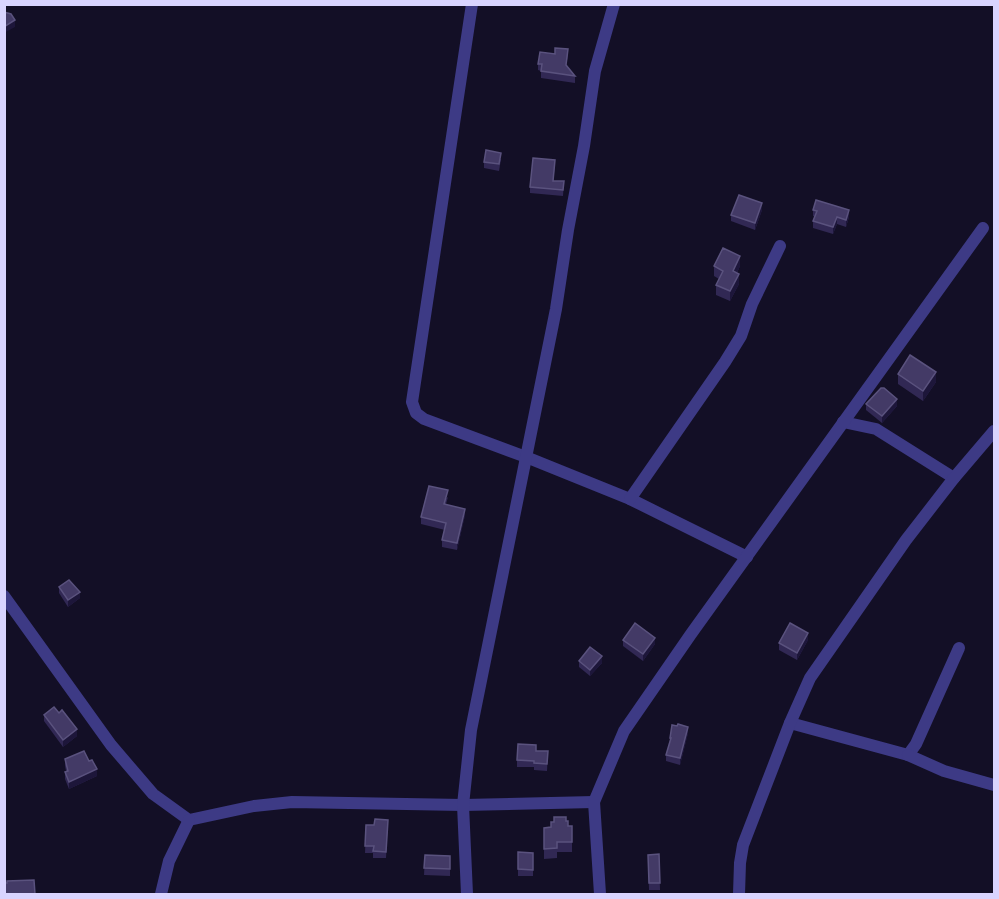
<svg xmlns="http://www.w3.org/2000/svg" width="999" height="899" font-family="'PT Sans',sans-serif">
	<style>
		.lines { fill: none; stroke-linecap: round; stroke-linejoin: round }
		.street { stroke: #3d3a85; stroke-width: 12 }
		.wall { fill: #312854 }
		.shaded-wall { fill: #1d163a }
		.building { fill: #433a66; stroke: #5a527e; stroke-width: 1.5 }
	</style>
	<rect width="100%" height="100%" fill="#130f26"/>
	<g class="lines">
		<g class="street">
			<polyline points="472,4 412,402 416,413 424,419 526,457 630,499 747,557"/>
			<polyline points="843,422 876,429 954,478"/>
			<polyline points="630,499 725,362 741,336 752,304 780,246"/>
			<polyline points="4,596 111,745 153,794 189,820 254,806 292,802 463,805 594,802"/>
			<polyline points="790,723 908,755 916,744 959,648"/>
			<polyline points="908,755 944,771 994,785"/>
			<polyline points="161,894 169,861 189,820"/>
			<polyline points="467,894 463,805 471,730 556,309 568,230 584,146 595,71 614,4"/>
			<polyline points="600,894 594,802 624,731 691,634 983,228"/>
			<polyline points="739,894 740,863 743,845 790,723 810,678 906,540 954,478 994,431"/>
		</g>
	</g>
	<g class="wall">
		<polygon points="568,55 566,66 575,76 575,83 541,78 541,71 538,70 538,64"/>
		<polygon points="501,159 499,171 484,168 484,162"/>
		<polygon points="555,166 553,181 564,181 563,196 530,193 530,187"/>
		<polygon points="762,210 755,230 731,221 731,215"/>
		<polygon points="813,210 849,217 846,227 837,224 833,234 813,228 813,221 815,217 813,216"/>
		<polygon points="714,266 740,266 737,273 739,284 730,301 716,295 716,285 719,279 714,276"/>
		<polygon points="898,374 936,382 923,401 898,384"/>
		<polygon points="866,404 897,406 882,423 866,410"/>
		<polygon points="448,497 446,504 465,515 457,550 442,547 442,540 445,530 421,524 421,517"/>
		<polygon points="59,587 80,598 68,607 59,593"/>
		<polygon points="623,640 655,644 643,661 623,646"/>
		<polygon points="808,640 797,660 779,650 779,643"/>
		<polygon points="579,661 602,663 590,676 579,667"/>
		<polygon points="59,713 77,736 63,747 44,721 44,715"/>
		<polygon points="677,726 688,733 680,765 666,761 666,755 670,744 670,738"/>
		<polygon points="536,751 548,751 547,771 534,770 534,767 517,767 517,760"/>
		<polygon points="65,759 89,761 97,776 69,789 65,779 65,772 66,771 65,766"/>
		<polygon points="388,820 386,858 373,858 373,853 365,853 366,825 374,825"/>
		<polygon points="566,821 568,826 572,826 572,852 557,852 557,858 544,859 544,828 551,827"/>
		<polygon points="518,852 533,853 533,876 518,876"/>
		<polygon points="659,854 660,890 649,890 648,855"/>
		<polygon points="425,855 450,856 450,876 424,875"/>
	</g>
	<g class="shaded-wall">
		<polygon points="15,20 15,27 4,33 4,27"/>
		<polygon points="762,203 762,210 755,230 755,223"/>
		<polygon points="849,210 849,217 846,227 846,220"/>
		<polygon points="837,217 837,224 833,234 833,227"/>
		<polygon points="740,256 740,266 733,281 733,271"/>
		<polygon points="739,274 739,284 730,301 730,291"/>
		<polygon points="936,372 936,382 923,401 923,391"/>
		<polygon points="897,399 897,406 882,423 882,416"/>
		<polygon points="465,509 465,515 457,550 457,543"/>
		<polygon points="80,592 80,598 68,607 68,600"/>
		<polygon points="808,633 808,640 797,660 797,653"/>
		<polygon points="655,638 655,644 643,661 643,654"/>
		<polygon points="602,656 602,663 590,676 590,670"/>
		<polygon points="688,727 688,733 680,765 680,758"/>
		<polygon points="77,729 77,736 63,747 63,740"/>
		<polygon points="97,769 97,776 69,789 69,782"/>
	</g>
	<g class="building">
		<polygon points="4,12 11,14 15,20 4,27"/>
		<polygon points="555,48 568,49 566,65 575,76 541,71 542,64 538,64 540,52 555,54"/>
		<polygon points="486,150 501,153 499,164 484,162"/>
		<polygon points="533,158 555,160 553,181 564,181 563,190 530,187"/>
		<polygon points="739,195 762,203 755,223 731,215"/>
		<polygon points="816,200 849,210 846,220 837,217 833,227 813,221 817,211 813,210"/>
		<polygon points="723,248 740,256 733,271 739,274 730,291 716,285 723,271 714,266"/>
		<polygon points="910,355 936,372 923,391 898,374"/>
		<polygon points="881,388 884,388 897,399 882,416 866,404"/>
		<polygon points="429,486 448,490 444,504 465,509 457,543 442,540 446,523 421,517"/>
		<polygon points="69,580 80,592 68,600 59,587"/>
		<polygon points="635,623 655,638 643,654 623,640"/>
		<polygon points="790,623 808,633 797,653 779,643"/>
		<polygon points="590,647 602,656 590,670 579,661"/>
		<polygon points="54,707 59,713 62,710 77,729 63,740 44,715"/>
		<polygon points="678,724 688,727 680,758 666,755 671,738 670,738 672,725 677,726"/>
		<polygon points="518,744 536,745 536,751 548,751 547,764 534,763 534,761 517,760"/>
		<polygon points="84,751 89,761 92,760 97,769 69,782 65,772 68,771 65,759"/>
		<polygon points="554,817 566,817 566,821 568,821 568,826 572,826 572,842 557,842 557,848 544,849 544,828 551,827 551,822 554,822"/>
		<polygon points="375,819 388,820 386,852 373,851 374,846 365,846 366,825 374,825"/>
		<polygon points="518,852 533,853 533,870 518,869"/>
		<polygon points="659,854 660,883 649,883 648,855"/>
		<polygon points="425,855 450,856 450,869 424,868"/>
		<polygon points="34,880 35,894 4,894 4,883 7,883 7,881"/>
	</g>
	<rect width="999" height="899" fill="none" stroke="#d9d4ff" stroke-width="12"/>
</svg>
